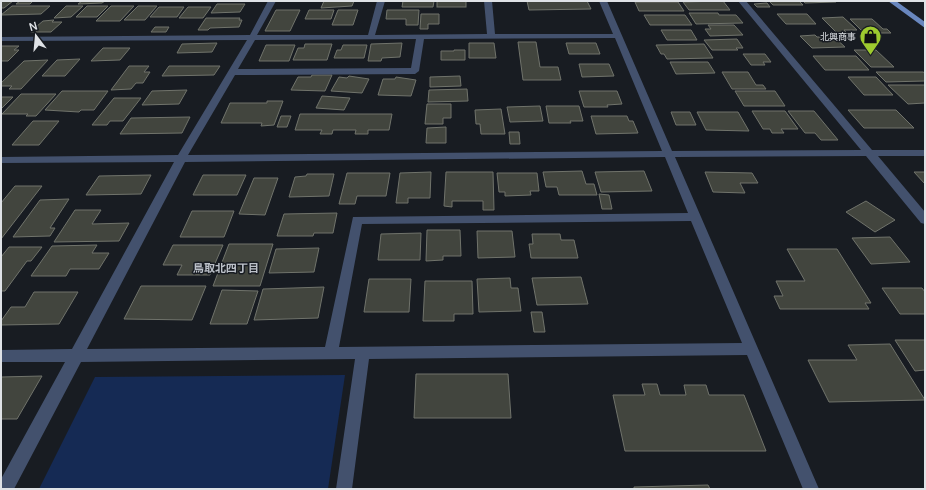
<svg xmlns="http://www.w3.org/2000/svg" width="926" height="490" font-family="Manrope,'Noto Sans JP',sans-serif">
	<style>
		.green { fill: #152a54 }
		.building { fill: #42453e; stroke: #70736b }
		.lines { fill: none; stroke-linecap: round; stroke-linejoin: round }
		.minor { fill: #43516d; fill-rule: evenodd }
		.major { fill: #6987bf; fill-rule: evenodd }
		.labels { text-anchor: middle; stroke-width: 3; stroke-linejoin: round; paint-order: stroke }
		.far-poi-label { font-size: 9px; fill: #dfe2e6; stroke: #181c22; text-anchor: end }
		.neighbourhood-label { font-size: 11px; font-weight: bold; fill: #bcc1c9; stroke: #181c22 }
	</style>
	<rect width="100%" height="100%" fill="#181c22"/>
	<polygon class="green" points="345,375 328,489 39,489 95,377"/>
	<g class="building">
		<polygon points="1,1 13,1 4,8 1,8"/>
		<polygon points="20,1 33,1 30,4 16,4"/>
		<polygon points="82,1 105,1 102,3 78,4"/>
		<polygon points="324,1 354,1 352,6 321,8"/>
		<polygon points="403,1 434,1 433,7 402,7"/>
		<rect x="437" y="1" width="29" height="6"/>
		<polygon points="527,1 587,1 591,9 529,10"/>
		<polygon points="723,1 730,10 689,10 683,2"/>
		<polygon points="769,1 799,1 803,5 773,5"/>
		<polygon points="803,1 835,1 836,2 805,3"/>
		<polygon points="635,2 678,2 684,11 639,11"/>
		<polygon points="767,3 770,7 757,7 754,4"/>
		<polygon points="217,4 245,4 240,12 211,13"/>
		<polygon points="12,6 50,6 41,14 1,15"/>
		<polygon points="66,6 83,6 71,17 54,18"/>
		<polygon points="87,6 108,6 97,17 76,17"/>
		<polygon points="111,6 134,6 120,21 96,21"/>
		<polygon points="138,6 157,6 145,20 124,20"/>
		<polygon points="159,7 184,7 177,17 150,17"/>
		<polygon points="188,7 211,7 203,18 179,18"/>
		<polygon points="276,10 300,10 290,31 265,31"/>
		<polygon points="309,10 334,10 331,19 305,19"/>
		<polygon points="338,10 358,10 353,25 332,25"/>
		<polygon points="387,10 419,10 418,25 406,25 406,19 386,19"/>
		<polygon points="689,13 718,13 719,15 736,15 743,23 696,24"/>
		<polygon points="421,14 439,14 439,24 428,24 428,29 420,29"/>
		<polygon points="777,14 807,14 816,24 786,24"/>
		<polygon points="644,15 685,15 692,25 650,25"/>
		<polygon points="843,17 857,30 844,30 849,35 839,35 822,18"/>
		<polygon points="206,18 240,18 239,20 242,20 239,27 210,28 208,30 198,30"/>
		<polygon points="850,19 872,19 883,29 887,29 891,33 864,33"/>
		<polygon points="54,20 52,22 62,22 51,32 30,32 43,21"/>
		<polygon points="708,25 734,25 743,35 710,36 705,29 711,29"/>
		<polygon points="155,27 169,27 166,32 151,32"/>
		<polygon points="661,30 691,30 697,40 667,40"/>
		<polygon points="815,35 817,37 834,37 845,47 812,48 800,36"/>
		<polygon points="737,39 743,48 736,48 738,50 712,50 704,40"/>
		<polygon points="518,42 536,42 540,67 558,67 561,80 523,80"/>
		<polygon points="217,43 212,52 177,53 182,44"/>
		<polygon points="402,43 400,57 382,58 381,61 368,61 371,44"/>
		<polygon points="469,43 494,43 496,58 469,58"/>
		<polygon points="566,43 596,43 600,54 569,54"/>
		<polygon points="305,44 332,44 327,60 293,60 298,48 304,48"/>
		<polygon points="704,44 713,58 667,59 664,54 661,54 656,45"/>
		<polygon points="266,45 295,45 289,61 259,61"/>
		<polygon points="343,45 367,45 364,58 334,58 337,50 341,50"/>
		<polygon points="1,46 19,46 14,50 19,50 8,61 1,61"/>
		<polygon points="103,48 130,48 120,60 91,61"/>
		<polygon points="454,50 465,50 465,60 441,60 441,51 454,51"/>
		<polygon points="854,50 876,50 894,67 871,67"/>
		<polygon points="743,54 765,54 771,62 763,62 765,65 751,65"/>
		<polygon points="813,56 856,56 869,70 825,70"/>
		<polygon points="80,59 65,76 42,76 57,60"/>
		<polygon points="48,60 21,89 9,89 12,86 1,86 1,83 24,61"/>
		<polygon points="670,62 708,62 715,73 676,74"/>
		<polygon points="579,64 609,64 614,76 582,77"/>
		<polygon points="129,66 149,66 144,72 150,72 143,83 136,83 131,89 111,90"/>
		<polygon points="169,66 220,66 214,75 162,76"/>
		<polygon points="722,72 748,72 756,85 763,85 766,89 732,89"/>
		<polygon points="876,72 923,72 925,73 925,81 886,82"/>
		<polygon points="312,75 332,75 325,91 291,90 298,77 311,77"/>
		<polygon points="349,76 369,79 362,93 331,91 339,77 347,78"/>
		<polygon points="460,76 461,86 430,87 430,77"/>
		<polygon points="396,77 416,80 411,96 378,95 383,79 395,79"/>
		<polygon points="848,77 876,77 893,95 864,95"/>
		<polygon points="888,85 925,85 925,103 908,104"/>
		<polygon points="467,89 468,101 428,102 429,90"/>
		<polygon points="187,90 179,104 142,105 152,91"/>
		<polygon points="62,91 108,91 94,110 81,110 79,112 45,110"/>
		<polygon points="579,91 617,91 622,104 607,105 608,107 584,107"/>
		<polygon points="735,91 775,91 785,106 744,106"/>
		<polygon points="21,94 56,94 36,116 26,116 28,114 2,114"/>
		<polygon points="322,96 350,98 344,110 316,108"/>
		<polygon points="1,97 13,97 1,109"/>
		<polygon points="114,98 141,98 123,121 110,121 107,125 92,125"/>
		<polygon points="267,101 283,101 274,125 261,126 262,123 221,123 230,103 267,103"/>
		<polygon points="427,104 451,104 451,118 443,118 443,124 425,124"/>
		<polygon points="540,106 543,121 510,122 507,107"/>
		<polygon points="546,106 579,106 583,121 570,121 571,123 549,123"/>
		<polygon points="501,109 505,134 481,134 480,124 476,124 475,110"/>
		<polygon points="848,110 896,110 914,128 864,128"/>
		<polygon points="752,111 785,111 798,129 781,129 784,133 772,133 770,129 763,129"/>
		<polygon points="788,111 814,111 838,140 821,140 815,133 805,133"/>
		<polygon points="671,112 690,112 696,125 676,125"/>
		<polygon points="697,112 738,112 749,131 706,130"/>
		<polygon points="300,114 392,114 389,130 368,130 368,134 355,134 356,130 333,130 332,134 320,134 322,130 295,130"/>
		<polygon points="281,116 291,116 287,127 277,127"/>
		<polygon points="591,116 627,116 629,121 633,121 638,133 596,134"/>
		<polygon points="190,117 182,133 120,134 131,118"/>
		<polygon points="33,121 59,121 39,145 12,145"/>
		<polygon points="446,127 446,143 426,143 427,128"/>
		<polygon points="509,132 519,132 520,144 510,144"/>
		<polygon points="582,171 586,184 594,184 597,195 559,195 557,187 546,187 543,172"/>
		<polygon points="644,171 652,191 601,192 595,172"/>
		<polygon points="431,172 430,198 408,198 408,203 396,203 400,173"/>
		<polygon points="446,172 493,172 494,210 483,210 483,201 452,201 452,207 444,206"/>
		<polygon points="705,172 752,173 758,183 740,183 745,193 713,192"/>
		<polygon points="914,172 925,172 925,184"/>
		<polygon points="347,173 390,173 386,196 357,196 355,204 339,204"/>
		<polygon points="497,173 537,173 539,191 530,191 531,195 505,196 505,192 499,192"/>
		<polygon points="307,174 334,174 329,196 289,197 295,177 306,176"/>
		<polygon points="151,175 141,194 86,195 99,176"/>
		<polygon points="203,175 246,175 237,195 193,195"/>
		<polygon points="254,178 278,178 265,215 239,214"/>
		<polygon points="15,186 42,186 1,239 1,203"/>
		<polygon points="599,194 609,195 612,209 602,209"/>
		<polygon points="69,199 50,228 55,228 50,236 13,237 40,200"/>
		<polygon points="866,201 895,220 875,232 846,212"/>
		<polygon points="75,210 101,210 92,224 129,223 119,241 54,242"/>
		<polygon points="192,211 234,211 224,237 180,237"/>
		<polygon points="337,213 333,233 314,233 313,236 277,236 284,214"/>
		<polygon points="427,230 460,230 461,256 443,256 443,260 426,261"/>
		<polygon points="477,231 512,231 515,257 478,258"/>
		<polygon points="421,233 420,260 378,260 381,234"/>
		<polygon points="532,234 560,234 561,240 574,240 578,258 531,258 529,244 533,244"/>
		<polygon points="890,237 910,262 871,264 852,238"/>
		<polygon points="229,244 273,244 260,286 213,286"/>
		<polygon points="97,245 92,253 109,253 99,269 70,269 66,276 31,276 52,246"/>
		<polygon points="173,245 223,245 210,275 177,275 182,265 163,265"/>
		<polygon points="9,247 42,247 31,261 27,261 5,291 1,291 1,257"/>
		<polygon points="319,248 314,272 269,273 276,249"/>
		<polygon points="787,249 837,249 871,303 865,303 869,309 780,309 774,296 783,296 776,281 805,281"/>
		<polygon points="581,277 588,304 537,305 532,278"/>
		<polygon points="510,278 511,288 518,288 521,311 479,312 477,279"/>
		<polygon points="369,279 411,279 409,312 364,312"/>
		<polygon points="425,281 472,281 473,314 454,314 454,321 423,321"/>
		<polygon points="141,286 206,286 192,320 124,319"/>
		<polygon points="324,287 318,318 254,320 263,289"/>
		<polygon points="882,288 922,288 925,292 925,314 900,314"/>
		<polygon points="222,290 258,291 247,324 210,324"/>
		<polygon points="34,292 78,292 59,324 1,325 1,321 11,307 25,307"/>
		<polygon points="531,312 542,312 545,332 534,332"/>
		<polygon points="895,340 925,340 925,370 915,371"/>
		<polygon points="890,344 925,400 829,402 808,360 857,360 848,345"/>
		<polygon points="416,374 508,374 511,418 414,418"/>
		<polygon points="42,376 17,419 1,419 1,377"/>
		<polygon points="642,384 657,384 660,395 686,395 684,385 706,385 709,395 744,395 766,451 625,451 613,395 645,395"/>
		<polygon points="708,485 710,489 634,489 634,487"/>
	</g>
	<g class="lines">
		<path class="minor" d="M268,1h8l-19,34h111l9,-34h8l-10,34 112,-1 -3,-33h8l3,33h118l-14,-33h8l65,150 189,-1 -123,-149h8l126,149h53v6h-47l47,56v12l-4,-1 -55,-67 -191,1 144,332h-16l-56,-134 -378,4 -17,130h-16l19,-130 -274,3 -67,127h-13v-10l64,-117h-64v-12l71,-1 102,-187 -173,1v-6l177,-2 69,-115 -246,1v-4l249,-2zM615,38l47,113 -474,4 47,-80 180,-1 4,-3 5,-32zM416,39l-5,29 -173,1 17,-29zM665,157l23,56 -335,4 -28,130 -238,2 98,-187zM691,221l51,122 -403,4 23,-123z"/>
		<polygon class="major" points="888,1 896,1 925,22 925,28"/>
	</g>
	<defs>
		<symbol id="shop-pin" viewBox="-11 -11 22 30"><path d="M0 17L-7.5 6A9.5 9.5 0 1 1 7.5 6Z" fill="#9eca2f" stroke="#181c22"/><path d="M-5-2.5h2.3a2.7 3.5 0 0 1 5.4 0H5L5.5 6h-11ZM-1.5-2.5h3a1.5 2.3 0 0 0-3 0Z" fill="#111"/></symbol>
	</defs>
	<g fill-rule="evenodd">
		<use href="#shop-pin" x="858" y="24" width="25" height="34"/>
	</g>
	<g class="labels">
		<g class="far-poi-label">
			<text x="856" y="40">北興商事</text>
		</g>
		<g class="neighbourhood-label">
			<text x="226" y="272">鳥取北四丁目</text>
		</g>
	</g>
	<rect width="926" height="490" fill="none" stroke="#dfe2e6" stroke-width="4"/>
	<g transform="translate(36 36) rotate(344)" stroke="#181c22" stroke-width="3" paint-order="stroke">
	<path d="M0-3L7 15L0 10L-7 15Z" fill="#dfe2e6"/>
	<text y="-6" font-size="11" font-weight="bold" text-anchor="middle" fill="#dfe2e6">N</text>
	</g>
</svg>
